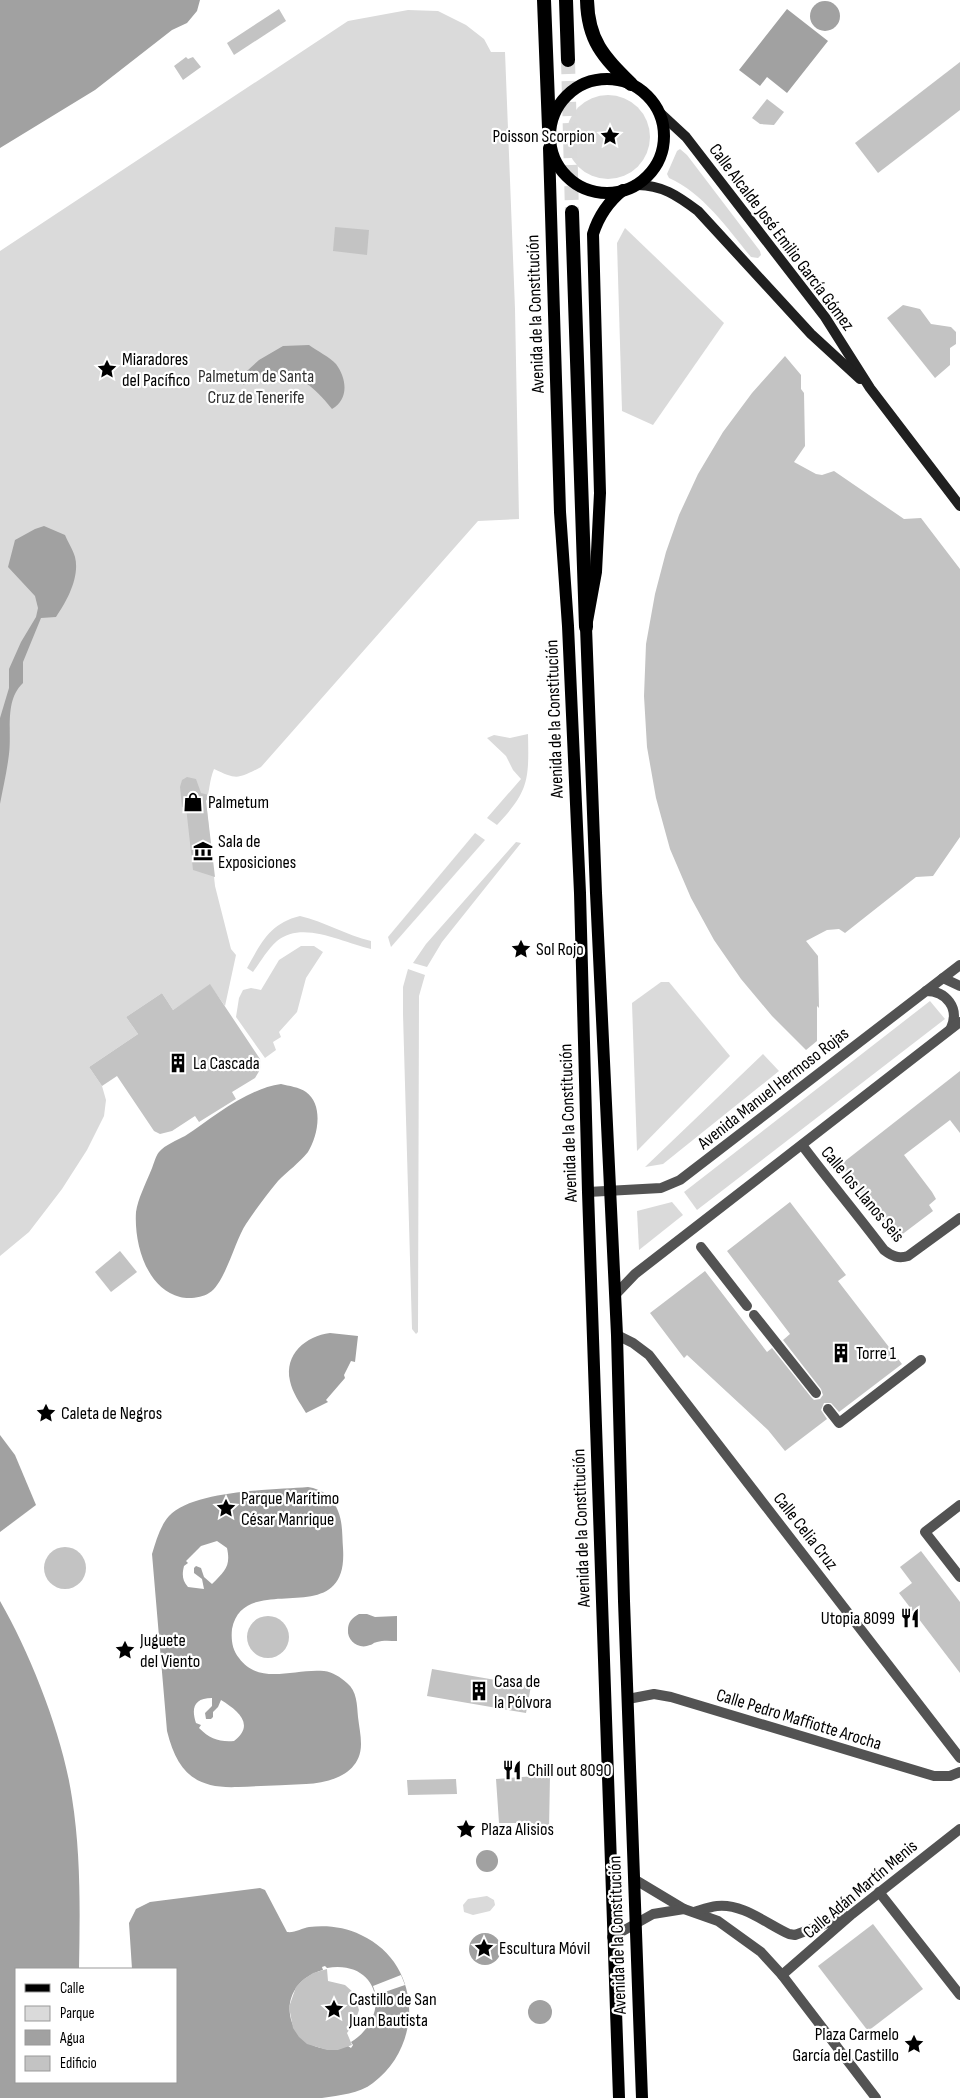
<svg xmlns="http://www.w3.org/2000/svg" width="960" height="2098" font-family="'Sofia Sans Condensed',sans-serif">
	<style>
		.green { fill: #dadada }
		.water { fill: #a1a1a1; fill-rule: evenodd }
		.pier { fill: #fff }
		.building { fill: #c3c3c3 }
		.lines { fill: none; stroke-linecap: round; stroke-linejoin: round }
		.trunk-tunnel { stroke: #d9d9d9; stroke-width: 14; stroke-dasharray: 14 7; stroke-linecap: butt }
		.pedestrian { stroke: #535353; stroke-width: 10 }
		.minor { stroke: #535353; stroke-width: 10 }
		.tertiary { stroke: #535353; stroke-width: 10 }
		.secondary { stroke: #202020; stroke-width: 10 }
		.primary { stroke: #000; stroke-width: 12 }
		.trunk { stroke: #000; stroke-width: 14 }
		.labels { text-anchor: middle; stroke-width: 4.5; stroke-linejoin: round; paint-order: stroke }
		.poi-label { font-size: 18px; fill: #000; stroke: #fff; text-anchor: start }
		.street-label { font-size: 18px; fill: #000; stroke: #fff }
		.park-label { font-size: 18px; fill: #313131; stroke: #fff }
	</style>
	<rect width="100%" height="100%" fill="#fff"/>
	<g class="green">
		<path d="M408,10l30,1 28,14 18,14 7,13h14l10,257 4,210 -41,2 -217,246c-23,12 -24,13 -47,2 -5,12 -4,22 -8,32l9,85 16,63 5,6 -11,51 -15,-21 -37,25 -11,-17 -36,24 12,17 -49,33 13,19 4,14 -2,16 -17,34 -25,39 -33,43 -29,24v-1005l348,-230z"/>
		<circle cx="608" cy="137" r="42"/>
		<path d="M680,149l7,6 73,96 1,4 -3,3 -7,-1c-23,-28 -48,-64 -82,-79l-2,-4 10,-23z"/>
		<polygon points="625,228 724,323 653,425 622,411 617,243"/>
		<path d="M528,734c1,46 1,57 -31,91l-10,-7 34,-39 -8,-9 -7,-14 -19,-18 7,-3 16,3z"/>
		<polygon points="475,833 485,840 391,947 388,937"/>
		<polygon points="516,842 521,843 442,942 427,967 413,963 426,944"/>
		<path d="M300,916c25,6 46,19 71,25v8c-28,-6 -68,-29 -94,-8 -10,9 -16,20 -24,31l-6,-4c14,-25 23,-45 53,-52z"/>
		<polygon points="301,946 314,946 323,952 306,978 297,1012 279,1032 281,1037 273,1042 276,1050 265,1058 236,1017 239,998 243,990 251,988 261,990 279,960"/>
		<polygon points="408,969 425,975 419,996 418,1332 416,1334 412,1329 403,1014 403,987"/>
		<polygon points="661,982 669,982 730,1056 637,1151 632,1003"/>
		<polygon points="930,1001 945,1019 697,1210 684,1192"/>
		<polygon points="763,1054 779,1071 663,1164 645,1167"/>
		<polygon points="672,1202 683,1215 639,1250 637,1211"/>
		<polygon points="487,1896 494,1900 495,1905 490,1911 473,1915 464,1912 463,1905 468,1899"/>
	</g>
	<g class="water">
		<polygon points="0,0 200,0 197,11 187,23 172,30 95,90 0,148"/>
		<circle cx="825" cy="16" r="15"/>
		<polygon points="787,9 828,41 787,93 767,77 760,86 739,70"/>
		<path d="M309,345c8,6 21,12 27,19 11,15 13,35 -4,45 -29,-36 -46,-41 -89,-24l4,-14 12,-11 24,-14z"/>
		<path d="M44,526l21,9c3,7 8,15 10,22 5,20 -8,44 -19,60l-15,1 -18,44v21c-19,18 -11,48 -14,71 -2,17 -6,34 -9,50v-86l9,-30v-19l12,-27 15,-25 2,-9 -3,-12 -27,-29 7,-27 20,-11z"/>
		<path d="M281,1084c8,2 18,3 25,8 18,13 12,44 2,60 -9,11 -20,19 -30,29 -11,13 -22,28 -32,43 -11,16 -21,60 -37,69 -7,5 -21,6 -29,4 -34,-9 -46,-54 -44,-85 2,-13 9,-27 14,-39 3,-6 5,-16 9,-21 6,-7 18,-12 26,-16 29,-19 61,-47 96,-52z"/>
		<path d="M330,1333l28,3 -3,26 -4,-1 -7,14 1,3 -19,22 2,2 -22,11c-6,-10 -14,-21 -16,-32 -6,-27 16,-45 40,-48z"/>
		<polygon points="0,1435 15,1455 36,1505 0,1532"/>
		<path d="M308,1487c14,2 25,10 30,24 5,12 4,25 5,37 6,87 -99,19 -111,81 -1,10 0,21 7,29 20,28 56,10 85,13 9,1 16,6 23,12 10,8 10,22 11,34 1,9 3,18 3,27 0,30 -31,39 -55,40 -22,1 -45,2 -68,3 -43,2 -61,-15 -71,-56l-15,-177c4,-13 8,-28 17,-38 25,-26 103,-26 139,-29zM217,1541l10,7c4,18 -2,23 -15,36l-8,-7 -3,-9 -5,-2 -2,2v5l8,6 2,10 -16,-2c-6,-7 -6,-13 -4,-21l4,-3 -2,-2 15,-15zM212,1698v8l-7,7 1,6h5l2,-2v-5l5,-5 3,-7c16,10 35,24 13,41 -15,1 -24,-2 -35,-13l2,-3 -5,-2c-5,-15 -2,-25 16,-25z"/>
		<path d="M0,1601c31,54 63,135 72,197 9,57 8,114 7,171h-63v113h160v-113h-44l-3,-46 7,-14 14,-7 110,-14 5,2 22,42c8,1 15,-4 22,-5 18,-2 36,0 52,8 61,28 63,110 12,148 -14,11 -33,12 -51,15h-322zM325,1966l2,2c52,-9 66,48 24,74l2,3 -2,3 -3,-2c-58,19 -84,-59 -25,-76l-1,-3z"/>
		<path d="M359,1614h8l8,3 22,-1v25c-6,0 -14,-1 -20,1 -5,1 -3,2 -7,3 -11,5 -23,-4 -22,-15 0,-8 4,-12 11,-16z"/>
		<circle cx="487" cy="1861" r="11"/>
		<circle cx="485" cy="1949" r="16"/>
		<circle cx="540" cy="2012" r="12"/>
	</g>
	<polygon class="pier" points="401,1975 405,1985 376,1995 373,1986"/>
	<g class="building">
		<polygon points="279,9 286,21 234,55 227,43"/>
		<polygon points="186,57 188,59 193,57 201,67 183,80 174,66"/>
		<polygon points="960,62 960,110 878,173 855,143"/>
		<polygon points="767,99 784,112 774,125 760,124 752,118"/>
		<polygon points="335,227 369,230 367,255 333,251"/>
		<polygon points="903,305 920,309 931,324 951,327 956,332 956,344 950,348 950,365 935,378 887,318"/>
		<polygon points="785,356 801,375 801,389 804,393 805,446 794,462 816,474 822,475 834,471 904,519 921,518 960,569 960,837 933,876 916,877 845,933 839,929 827,930 806,941 818,956 819,1008 817,1006 817,1041 806,1050 772,1016 741,979 714,940 691,898 670,849 656,798 647,747 644,696 646,644 655,594 666,552 679,515 698,474 723,432 752,393"/>
		<polygon points="187,777 196,779 201,793 209,795 206,801 215,877 193,870 186,807 182,807 180,787 182,780"/>
		<polygon points="210,984 260,1059 261,1068 255,1078 232,1092 236,1099 199,1122 195,1116 172,1131 160,1134 154,1131 117,1076 102,1086 89,1067 138,1034 126,1017 162,993 173,1010"/>
		<polygon points="960,1071 960,1133 950,1120 904,1155 932,1192 936,1199 929,1205 933,1211 896,1239 840,1165"/>
		<polygon points="790,1202 846,1275 838,1281 902,1364 839,1412 831,1403 824,1403 821,1410 827,1419 785,1451 768,1430 687,1355 684,1358 650,1313 705,1271 767,1352 772,1348 811,1397 814,1400 820,1399 823,1395 821,1389 783,1340 790,1334 727,1251"/>
		<polygon points="120,1251 137,1272 111,1292 95,1272"/>
		<circle cx="65" cy="1568" r="21"/>
		<polygon points="921,1551 960,1602 960,1673 899,1593 912,1583 900,1567"/>
		<circle cx="268" cy="1637" r="21"/>
		<polygon points="432,1669 531,1686 526,1713 427,1696"/>
		<polygon points="550,1775 549,1830 534,1829 533,1823 499,1823 496,1779"/>
		<polygon points="456,1779 457,1794 408,1795 407,1780"/>
		<polygon points="873,1924 923,1989 868,2031 818,1966"/>
		<polygon points="327,1969 328,1981 345,1985 354,1993 359,2010 355,2022 347,2033 352,2045 338,2050 327,2050 307,2044 299,2037 293,2028 289,2007 296,1987 304,1979 313,1973"/>
	</g>
	<g class="lines">
		<polyline class="trunk-tunnel" points="568,60 572,212"/>
		<g class="pedestrian">
			<polyline points="701,1247 747,1306"/>
			<polyline points="754,1315 816,1393"/>
			<polyline points="828,1409 839,1423 921,1360"/>
			<polyline points="960,1505 925,1532 960,1577"/>
			<polyline points="879,1892 960,1995"/>
		</g>
		<g class="minor">
			<polyline points="943,978 960,986"/>
			<path d="M802,1145c27,36 55,69 82,105 8,6 14,9 24,6l52,-38"/>
			<polyline points="617,1335 633,1343 649,1355 960,1758"/>
			<polyline points="628,1699 654,1694 671,1697 934,1776 950,1776 960,1772"/>
		</g>
		<g class="tertiary">
			<path d="M926,991c20,0 34,17 25,37"/>
			<polyline points="588,1192 661,1188 680,1180 960,965"/>
			<polyline points="615,1295 635,1274 960,1022"/>
			<polyline points="634,1879 684,1909 718,1921 761,1952 782,1975 876,2098"/>
			<path d="M694,1912c7,-2 15,-5 23,-6 25,-3 50,18 72,28l6,1 51,-19"/>
			<polyline points="612,1937 653,1914 684,1909"/>
			<polyline points="782,1975 852,1914 960,1829"/>
		</g>
		<g class="secondary">
			<polyline points="659,112 686,137 825,317 870,388 960,506"/>
			<path d="M635,185c26,-1 43,11 63,26l113,123 49,45"/>
		</g>
		<g class="primary">
			<circle cx="607" cy="136" r="57"/>
			<polyline points="549,148 560,512 568,626 580,893 588,1192 619,2098"/>
			<path d="M623,190c-15,12 -24,25 -30,44l7,259 -4,79 -10,55 10,266 21,442 7,266 18,497"/>
		</g>
		<g class="trunk">
			<polyline points="544,0 549,128"/>
			<polyline points="566,0 568,60"/>
			<path d="M587,0c1,41 16,56 44,84"/>
			<polyline points="572,212 586,627"/>
		</g>
	</g>
	<defs>
		<symbol id="sight-bare" viewBox="-9 -9 18 18"><path d="M0-6L1.8-2.2L6-1.7L2.9 1.2L3.7 5.4L0 3.3L-3.7 5.4L-2.9 1.2L-6-1.7L-1.8-2.2Z" fill="#000" stroke="#fff" stroke-width="2.5" paint-order="stroke"/></symbol>
		<symbol id="shop-bare" viewBox="-9 -9 18 18"><path d="M-5-2.5h2.3a2.7 3.5 0 0 1 5.4 0H5L5.5 6h-11ZM-1.5-2.5h3a1.5 2.3 0 0 0-3 0Z" fill="#000" stroke="#fff" stroke-width="2.5" paint-order="stroke"/></symbol>
		<symbol id="museum-bare" viewBox="-9 -9 18 18"><path d="M0-6L6-3V-2H-6V-3ZM-5-1h2V3h-2ZM-1-1h2V3h-2ZM3-1h2V3H3ZM-6 4H6V6H-6Z" fill="#000" stroke="#fff" stroke-width="2.5" paint-order="stroke"/></symbol>
		<symbol id="building-bare" viewBox="-9 -9 18 18"><path d="M-4-6H4V6H1V3H-1V6H-4ZM-2.5-4.3h1.7v1.8h-1.7ZM.8-4.3h1.7v1.8H.8ZM-2.5-1h1.7V.8h-1.7ZM.8-1h1.7V.8H.8Z" fill="#000" stroke="#fff" stroke-width="2.5" paint-order="stroke"/></symbol>
		<symbol id="restaurant-bare" viewBox="-9 -9 18 18"><path d="M-5-6h1v4h1v-4h1v4h1v-4h1v5L-1.5 .5V6h-2V.5L-5-1ZM5-6V6H3V1.5H1.5Q1.5-4 5-6Z" fill="#000" stroke="#fff" stroke-width="2.5" paint-order="stroke"/></symbol>
	</defs>
	<g fill-rule="evenodd">
		<use href="#sight-bare" x="596" y="122" width="28" height="28"/>
		<use href="#sight-bare" x="93" y="355" width="28" height="28"/>
		<use href="#shop-bare" x="179" y="788" width="28" height="28"/>
		<use href="#museum-bare" x="189" y="837" width="28" height="28"/>
		<use href="#sight-bare" x="507" y="935" width="28" height="28"/>
		<use href="#building-bare" x="164" y="1049" width="28" height="28"/>
		<use href="#building-bare" x="827" y="1339" width="28" height="28"/>
		<use href="#sight-bare" x="32" y="1399" width="28" height="28"/>
		<use href="#sight-bare" x="212" y="1494" width="28" height="28"/>
		<use href="#restaurant-bare" x="896" y="1604" width="28" height="28"/>
		<use href="#sight-bare" x="111" y="1636" width="28" height="28"/>
		<use href="#building-bare" x="465" y="1677" width="28" height="28"/>
		<use href="#restaurant-bare" x="498" y="1756" width="28" height="28"/>
		<use href="#sight-bare" x="452" y="1815" width="28" height="28"/>
		<use href="#sight-bare" x="470" y="1934" width="28" height="28"/>
		<use href="#sight-bare" x="320" y="1995" width="28" height="28"/>
		<use href="#sight-bare" x="900" y="2030" width="28" height="28"/>
	</g>
	<g class="labels">
		<g class="poi-label">
			<text x="595" y="142" text-anchor="end">Poisson Scorpion</text>
			<text x="122" y="365">Miaradores<tspan x="122" dy="21">del Pacífico</tspan></text>
			<text x="208" y="808">Palmetum</text>
			<text x="218" y="847">Sala de<tspan x="218" dy="21">Exposiciones</tspan></text>
			<text x="536" y="955">Sol Rojo</text>
			<text x="193" y="1069">La Cascada</text>
			<text x="856" y="1359">Torre 1</text>
			<text x="61" y="1419">Caleta de Negros</text>
			<text x="241" y="1504">Parque Marítimo<tspan x="241" dy="21">César Manrique</tspan></text>
			<text x="895" y="1624" text-anchor="end">Utopia 8099</text>
			<text x="140" y="1646">Juguete<tspan x="140" dy="21">del Viento</tspan></text>
			<text x="494" y="1687">Casa de<tspan x="494" dy="21">la Pólvora</tspan></text>
			<text x="527" y="1776">Chill out 8090</text>
			<text x="481" y="1835">Plaza Alisios</text>
			<text x="499" y="1954">Escultura Móvil</text>
			<text x="349" y="2005">Castillo de San<tspan x="349" dy="21">Juan Bautista</tspan></text>
			<text x="899" y="2040" text-anchor="end">Plaza Carmelo<tspan x="899" dy="21">García del Castillo</tspan></text>
		</g>
		<g class="street-label">
			<text transform="translate(782 237) rotate(53)" y="6">Calle Alcalde José Emilio García Gómez</text>
			<text transform="translate(535 314) rotate(-92)" y="6">Avenida de la Constitución</text>
			<text transform="translate(554 719) rotate(-92)" y="6">Avenida de la Constitución</text>
			<text transform="translate(773 1088) rotate(-38)" y="6">Avenida Manuel Hermoso Rojas</text>
			<text transform="translate(568 1123) rotate(-92)" y="6">Avenida de la Constitución</text>
			<text transform="translate(863 1194) rotate(50)" y="6">Calle los Llanos Seis</text>
			<text transform="translate(581 1528) rotate(-92)" y="6">Avenida de la Constitución</text>
			<text transform="translate(806 1531) rotate(52)" y="6">Calle Celia Cruz</text>
			<text transform="translate(799 1719) rotate(17)" y="6">Calle Pedro Maffiotte Arocha</text>
			<text transform="translate(860 1889) rotate(-40)" y="6">Calle Adán Martín Menis</text>
			<text transform="translate(617 1935) rotate(-92)" y="6">Avenida de la Constitución</text>
		</g>
		<g class="park-label">
			<text x="256" y="382">Palmetum de Santa<tspan x="256" dy="21">Cruz de Tenerife</tspan></text>
		</g>
	</g>
	<rect x="15" y="1968" width="162" height="115" fill="#ffffff" stroke="#999999"/>
	<rect x="25" y="1984" width="25" height="8" fill="#000000" stroke="#999999"/>
	<text x="60" y="1993" font-size="15" fill="#000000">Calle</text>
	<rect x="25" y="2006" width="25" height="15" fill="#dadada" stroke="#999999"/>
	<text x="60" y="2018" font-size="15" fill="#000000">Parque</text>
	<rect x="25" y="2030" width="25" height="15" fill="#a1a1a1" stroke="#999999"/>
	<text x="60" y="2043" font-size="15" fill="#000000">Agua</text>
	<rect x="25" y="2056" width="25" height="15" fill="#c3c3c3" stroke="#999999"/>
	<text x="60" y="2068" font-size="15" fill="#000000">Edificio</text>
</svg>
